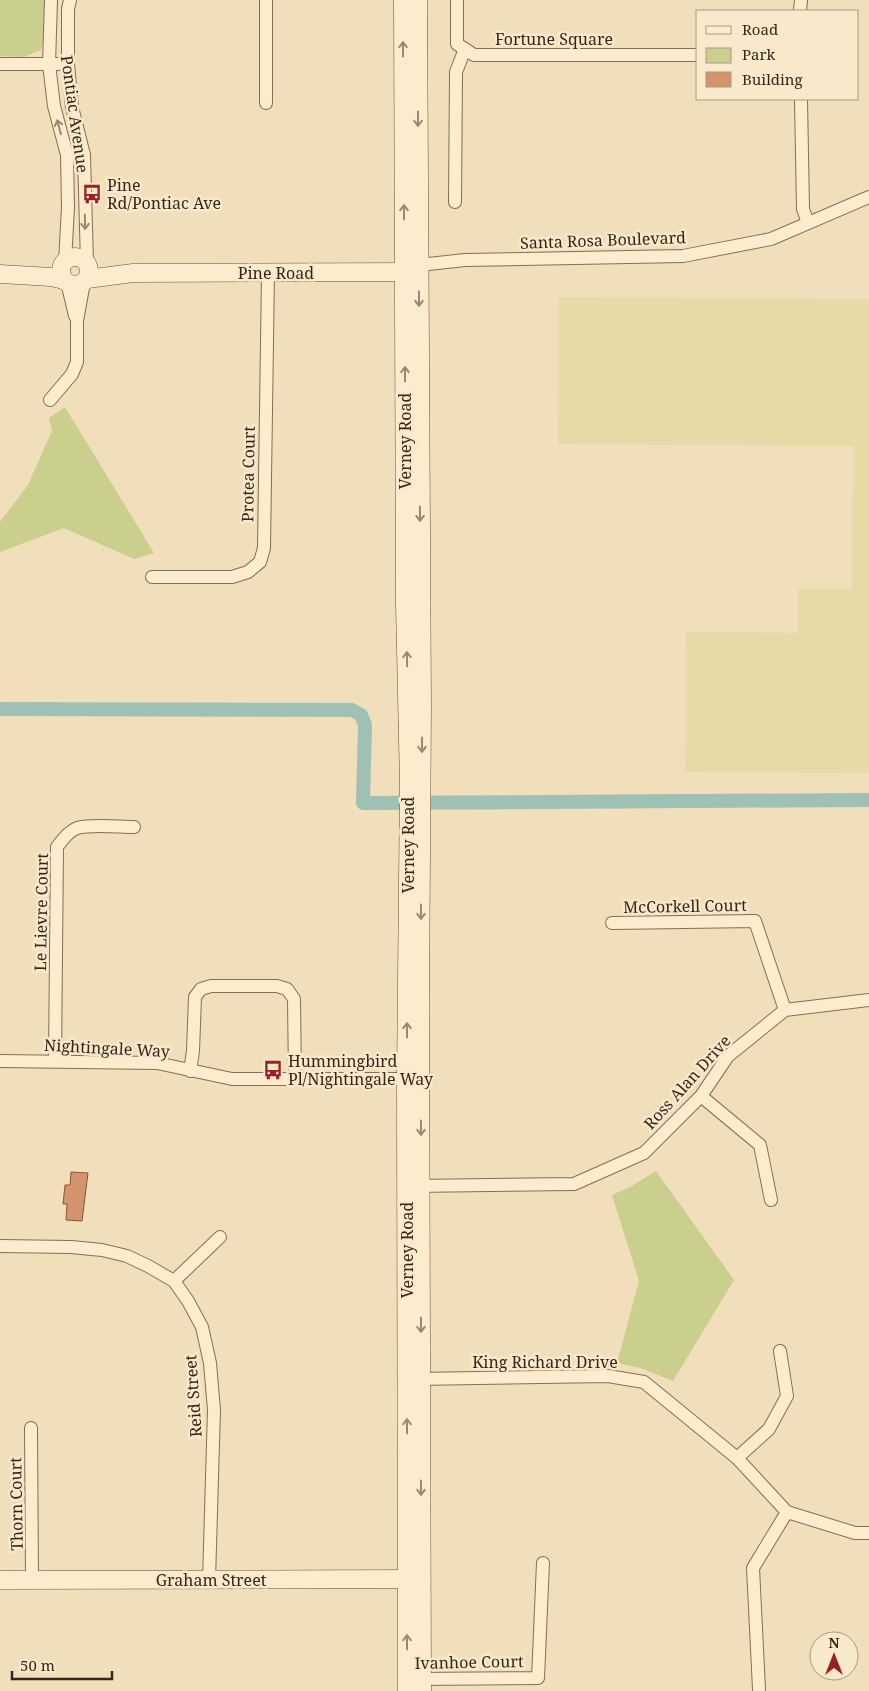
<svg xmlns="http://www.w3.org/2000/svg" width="869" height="1691" font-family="'Noto Serif',serif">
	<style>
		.farmland { fill: #e7daa7 }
		.green { fill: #cacf8e }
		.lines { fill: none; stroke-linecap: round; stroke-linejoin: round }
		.canal { stroke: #9fc1b5; stroke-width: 14 }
		.building { fill: #d2936d; stroke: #895538 }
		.street-casing { stroke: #886d54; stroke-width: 14 }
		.secondary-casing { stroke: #6a4e37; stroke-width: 19 }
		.street { stroke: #fbecce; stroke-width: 12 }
		.secondary { stroke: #fbecce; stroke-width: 18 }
		.oneway { stroke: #988974 }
		.labels { text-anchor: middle; stroke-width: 5; stroke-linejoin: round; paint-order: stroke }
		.street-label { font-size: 16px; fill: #36261a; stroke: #f8e9ca }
		.poi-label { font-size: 16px; fill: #36261a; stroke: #f8e9ca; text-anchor: start }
	</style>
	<rect width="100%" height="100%" fill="#f1deba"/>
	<polygon class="farmland" points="559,297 869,299 869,773 685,772 686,632 798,633 798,589 852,589 853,446 558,444"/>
	<g class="green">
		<polygon points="0,0 45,0 46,30 41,50 24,57 0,56"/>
		<polygon points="65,407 154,553 134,559 64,528 0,552 0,522 28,485 52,431 49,418"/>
		<polygon points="656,1171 734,1280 673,1381 640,1368 617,1363 639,1281 612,1195 630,1187"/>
	</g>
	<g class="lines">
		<polyline class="canal" points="0,709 352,710 361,715 365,725 363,803 869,800"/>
	</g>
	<polygon class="building" points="71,1172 88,1173 82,1221 66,1220 67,1204 63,1204 65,1185 70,1185"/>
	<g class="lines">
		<defs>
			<g id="street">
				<polyline points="51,0 49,64 54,106 67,155 68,207 65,262"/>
				<polyline points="70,0 68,9 68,64 72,107 84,155 87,263"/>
				<polyline points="266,0 266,103"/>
				<polyline points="457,0 457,44 474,55 698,55"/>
				<polyline points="800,11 801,0"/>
				<polyline points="0,64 58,64"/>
				<polyline points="801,99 803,209 808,223"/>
				<polyline points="455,202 456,72 465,49"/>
				<polyline points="419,265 465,260 683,256 771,239 869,197"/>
				<polyline points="67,282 75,316"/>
				<polyline points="50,400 72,374 77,362 77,321 84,282"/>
				<polyline points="152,577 232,577 248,572 260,562 264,548 268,273"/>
				<polyline points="612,923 755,921 785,1010"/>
				<polyline points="0,1061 157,1063 232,1079 413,1079"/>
				<path d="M55,1061l2,-214c5,-7 12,-16 20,-19 14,-4 42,-1 57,-1"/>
				<polyline points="190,1071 193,1051 195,997 201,989 211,986 277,986 287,989 294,999 295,1079"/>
				<polyline points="701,1096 760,1145 771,1200"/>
				<polyline points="412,1186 574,1184 644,1153 701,1096 728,1056 785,1010 869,1000"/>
				<polyline points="0,1246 71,1247 102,1250 127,1256 148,1266 174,1281 188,1301 202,1327 210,1363 214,1410 209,1580"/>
				<polyline points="174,1281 220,1237"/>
				<polyline points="415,1379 608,1376 644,1382 737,1458 787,1512 855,1533 869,1533"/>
				<polyline points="31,1428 32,1580"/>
				<polyline points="737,1458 769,1429 787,1396 780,1351"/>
				<polyline points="415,1679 538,1678 543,1563"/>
				<polyline points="759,1689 753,1568 787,1512"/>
			</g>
			<g id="secondary">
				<polyline points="403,0 405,604 409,785 406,1079 407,1691"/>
				<polyline points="418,0 422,706 420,1002 422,1691"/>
				<circle cx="75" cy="271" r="14"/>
				<polyline points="0,274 51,277 64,280"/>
				<polyline points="87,279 133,273 416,272"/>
				<polyline points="0,1580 418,1579"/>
			</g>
		</defs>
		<use href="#street" class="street-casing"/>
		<use href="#secondary" class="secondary-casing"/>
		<use href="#street" class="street"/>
		<use href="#secondary" class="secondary"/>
	</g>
	<defs><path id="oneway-shaft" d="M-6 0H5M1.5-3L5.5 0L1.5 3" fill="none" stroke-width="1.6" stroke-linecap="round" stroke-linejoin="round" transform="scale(1.25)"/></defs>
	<g class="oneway">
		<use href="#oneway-shaft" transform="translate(403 49) rotate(-90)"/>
		<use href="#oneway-shaft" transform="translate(418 119) rotate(90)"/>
		<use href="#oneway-shaft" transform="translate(59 127) rotate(-105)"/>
		<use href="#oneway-shaft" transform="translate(404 212) rotate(-90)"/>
		<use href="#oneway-shaft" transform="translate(85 222) rotate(89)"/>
		<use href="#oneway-shaft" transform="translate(419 299) rotate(90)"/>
		<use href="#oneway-shaft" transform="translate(405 374) rotate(-90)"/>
		<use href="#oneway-shaft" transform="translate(420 514) rotate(89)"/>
		<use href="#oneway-shaft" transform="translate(407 659) rotate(-91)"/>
		<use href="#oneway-shaft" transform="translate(422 745) rotate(90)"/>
		<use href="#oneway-shaft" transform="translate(421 912) rotate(90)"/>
		<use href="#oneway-shaft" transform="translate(407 1030) rotate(-90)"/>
		<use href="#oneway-shaft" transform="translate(421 1128) rotate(90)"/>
		<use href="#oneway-shaft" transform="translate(421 1325) rotate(90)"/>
		<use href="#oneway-shaft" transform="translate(407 1426) rotate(-90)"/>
		<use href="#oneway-shaft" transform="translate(421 1488) rotate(90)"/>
		<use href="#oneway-shaft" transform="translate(407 1642) rotate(-90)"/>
	</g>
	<defs>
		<symbol id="bus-bare" viewBox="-9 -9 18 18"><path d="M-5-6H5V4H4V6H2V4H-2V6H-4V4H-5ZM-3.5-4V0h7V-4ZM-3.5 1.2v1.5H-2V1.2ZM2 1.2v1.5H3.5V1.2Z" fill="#9b2026" stroke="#f8e9ca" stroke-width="2.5" paint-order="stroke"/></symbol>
	</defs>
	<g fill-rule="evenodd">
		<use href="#bus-bare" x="78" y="180" width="28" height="28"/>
		<use href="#bus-bare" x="259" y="1056" width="28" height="28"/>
	</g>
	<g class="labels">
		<g class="street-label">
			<text x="554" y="45">Fortune Square</text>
			<text transform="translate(75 114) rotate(82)" y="6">Pontiac Avenue</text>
			<text transform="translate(603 240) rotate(-2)" y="6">Santa Rosa Boulevard</text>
			<text x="276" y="279">Pine Road</text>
			<text transform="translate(405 441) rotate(-90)" y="6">Verney Road</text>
			<text transform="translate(248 474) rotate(-89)" y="6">Protea Court</text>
			<text transform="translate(408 845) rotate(-90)" y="6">Verney Road</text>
			<text transform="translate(685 906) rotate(-1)" y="6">McCorkell Court</text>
			<text transform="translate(41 912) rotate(-89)" y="6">Le Lievre Court</text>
			<text transform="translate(107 1048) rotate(3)" y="6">Nightingale Way</text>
			<text transform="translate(687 1082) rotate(-48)" y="6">Ross Alan Drive</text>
			<text transform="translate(407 1250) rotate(-90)" y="6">Verney Road</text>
			<text x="545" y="1368">King Richard Drive</text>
			<text transform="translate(193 1396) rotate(-94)" y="6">Reid Street</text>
			<text transform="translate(16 1504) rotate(-91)" y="6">Thorn Court</text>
			<text x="211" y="1586">Graham Street</text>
			<text transform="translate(469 1662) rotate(-1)" y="6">Ivanhoe Court</text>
		</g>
		<g class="poi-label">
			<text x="107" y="191">Pine<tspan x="107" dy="18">Rd/Pontiac Ave</tspan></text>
			<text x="288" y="1067">Hummingbird<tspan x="288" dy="18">Pl/Nightingale Way</tspan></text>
		</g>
	</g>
	<rect x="696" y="10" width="162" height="90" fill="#f8e9ca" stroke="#aa9b84"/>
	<rect x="706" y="26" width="25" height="8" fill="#fbecce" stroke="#aa9b84"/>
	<text x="742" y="35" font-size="15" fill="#36261a">Road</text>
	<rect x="706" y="48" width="25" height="15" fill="#cacf8e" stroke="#aa9b84"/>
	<text x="742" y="60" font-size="15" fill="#36261a">Park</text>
	<rect x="706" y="72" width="25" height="15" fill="#d2936d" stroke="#aa9b84"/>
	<text x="742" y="85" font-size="15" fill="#36261a">Building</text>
	<g transform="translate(834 1656)"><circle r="24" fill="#f8e9ca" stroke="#aa9b84"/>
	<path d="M0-4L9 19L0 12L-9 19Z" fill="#9b2026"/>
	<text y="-8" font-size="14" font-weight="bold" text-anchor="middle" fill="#36261a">N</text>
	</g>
	<path d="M12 1671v8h100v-8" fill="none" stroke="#36261a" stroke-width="2.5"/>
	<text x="20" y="1671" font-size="15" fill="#36261a" stroke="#f8e9ca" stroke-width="4" paint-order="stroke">50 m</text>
</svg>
